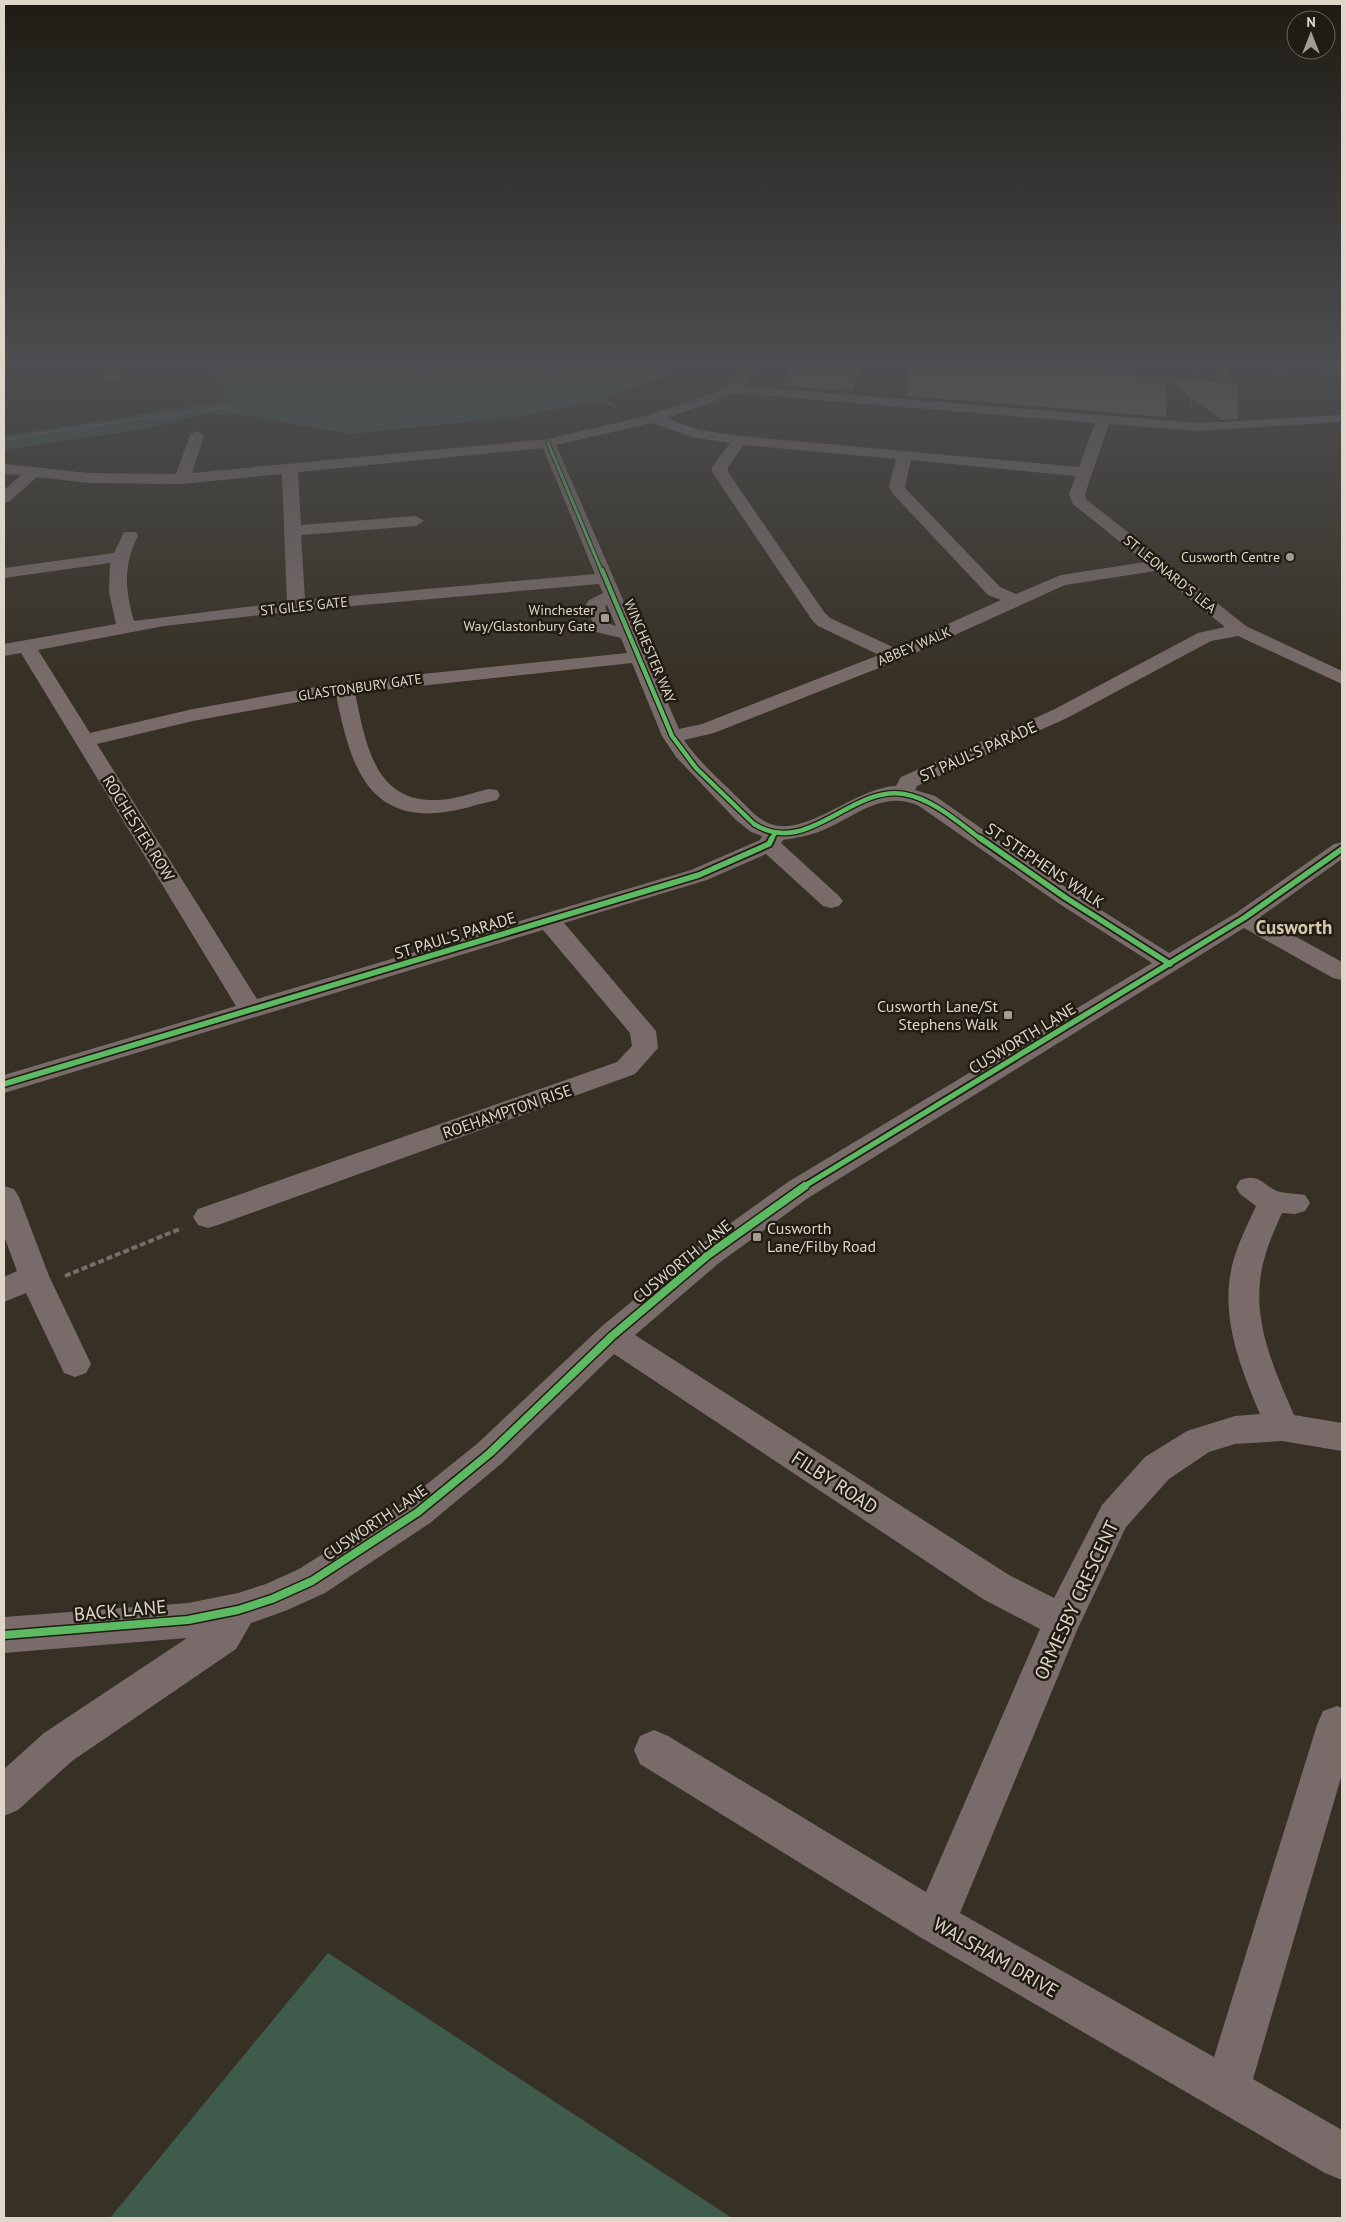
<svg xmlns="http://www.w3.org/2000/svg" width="1346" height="2222" font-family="'PT Sans',sans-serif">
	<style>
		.green { fill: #3e5b4c }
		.building { fill: #746d63 }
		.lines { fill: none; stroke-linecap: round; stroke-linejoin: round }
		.path-far1 { stroke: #776d6a; stroke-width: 2; stroke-dasharray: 2.5 1; stroke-linecap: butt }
		.path { stroke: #776d6a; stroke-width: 4; stroke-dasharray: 6 3; stroke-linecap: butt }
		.minor { fill: #786b69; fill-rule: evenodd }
		.highway { fill: #6f6761; fill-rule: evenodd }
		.cycleway-far3-casing { stroke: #211c12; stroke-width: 5 }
		.cycleway-far2-casing { stroke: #211c12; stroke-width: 7 }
		.cycleway-far1-casing { stroke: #211c12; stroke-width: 9 }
		.cycleway-casing { stroke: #211c12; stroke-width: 11 }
		.cycleway-far3 { stroke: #5cba63; stroke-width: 3 }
		.cycleway-far2 { stroke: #5cba63; stroke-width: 4.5 }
		.cycleway-far1 { stroke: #5cba63; stroke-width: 5.5 }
		.cycleway { stroke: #5cba63; stroke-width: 8 }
		.poi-dot { fill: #a39c90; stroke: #211c12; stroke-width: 2 }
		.labels { text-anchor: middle; stroke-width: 5; stroke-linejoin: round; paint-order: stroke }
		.far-poi-label { font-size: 14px; fill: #ddd6c9; stroke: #211c12; text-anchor: end }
		.far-street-label { font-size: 14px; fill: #ddd6c9; stroke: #211c12 }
		.street-label { font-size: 16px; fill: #ddd6c9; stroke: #211c12 }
		.poi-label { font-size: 16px; fill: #ddd6c9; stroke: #211c12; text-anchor: end }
		.quarter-label { font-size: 19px; font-weight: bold; fill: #d6c8af; stroke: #211c12 }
		.near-street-label { font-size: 19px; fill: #ddd6c9; stroke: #211c12 }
	</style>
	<rect width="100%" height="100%" fill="#373125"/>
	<g class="green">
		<polygon points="211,364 677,364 669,375 597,401 516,417 349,434 250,416 207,413 150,428 4,450 4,436 228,401"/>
		<polygon points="328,1953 732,2218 110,2218"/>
	</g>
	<g class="building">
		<polygon points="793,364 862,364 853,391 781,385"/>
		<polygon points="910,364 1001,364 1237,384 1238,419 1221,420 1166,378 1166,417 907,396"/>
	</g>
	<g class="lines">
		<g class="path-far1">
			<polyline points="541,364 616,407"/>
			<polyline points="1277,364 1278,369 1300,375"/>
			<polyline points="1190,408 1196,364"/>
			<path d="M4,440c148,-27 297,-35 443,-76"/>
		</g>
		<polyline class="path" points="65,1276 182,1228"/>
		<g class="minor">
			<polygon points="103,364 117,364 119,376 117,379 107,379"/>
			<path d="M743,364h13l-11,22 454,37 143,-8v6l-4,1 -139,9 -90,-7 -24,70 1,5 160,127 96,45v13l-104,-48 -27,5 -144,77 -150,68 -2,4 20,6 139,97 95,60 67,-40 98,-69 8,-2v17l-82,58 82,45v18l-9,-2 -89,-50 -436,270 -89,65 -84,72 374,240 45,23 48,-93 43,-48 42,-26 48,-15 25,-2c-20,-48 -41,-99 -27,-152 5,-19 15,-38 23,-56l-16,-12 -4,-7 4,-7c20,-7 21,4 37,11 8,3 19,2 28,4l5,8 -5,8 -10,3 -13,-1c-10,22 -20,45 -22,69 -5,46 16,92 34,133l48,8v28l-60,-10 -47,3 -26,8 -40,27 -43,48 -48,101 -118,285 254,144 103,-332 6,-14 14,-5 5,2v66l-89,305 89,51v50l-17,-7 -405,-236 -280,-173 -6,-14 6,-14 14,-6 14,6 258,156 114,-263 -57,-30 -369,-245 -112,109 -72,60 -105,70 -40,18 -34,12 -15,26 -164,112 -54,49 -14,6v-47l40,-36 143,-95 -183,15v-36l184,-14 50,-10 28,-9 33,-15 107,-68 72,-58 123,-116 96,-80 91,-65 364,-219 -94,-60 -139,-97c-37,-17 -65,12 -98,25 -13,5 -25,7 -38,9l-2,3 58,53 4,5 -4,5 -8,2 -8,-2 -57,-52 -59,26 -143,43 92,108 2,17 -23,26 -417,151 -10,3 -10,-3 -5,-8 5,-8 419,-147 15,-16 -2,-13 -87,-103 -539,163v-18l232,-69 -215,-353 -17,3v-12l112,-20 -7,-32 1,-29 -106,15v-10l110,-15 10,-21h12l2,4c-15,29 -13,54 -4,85l153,-19 -5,-128 -100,10 -93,-1 -52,-6 -27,24 -6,2v-13l17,-15 -17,-1v-10l85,9 87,1 14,-39 7,-4 7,4 -12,38 356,-34 101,-24 73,-25 12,-8zM736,393l359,30 -16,44 -339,-31 -41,-6 -32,-12zM652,423l39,14 39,6 -18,24v5l100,148 6,6 61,29 -177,69 -23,5 -123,-284zM744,445l152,14 -7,27 4,8 95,101 13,5 -106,48 -65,-30 -6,-6 -96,-140v-5zM543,448l52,126 -290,26 -4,-65 115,-9 8,-5 -8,-5 -115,9 -3,-53zM911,460l165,16 -7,18 4,10 72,58 -84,13 -45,19 -16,-7 -94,-98 -1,-3zM1155,571l70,56 -27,6 -145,77 -152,67 -5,9c-40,1 -89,51 -125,38 -14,-4 -25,-19 -35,-28 -18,-18 -38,-35 -52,-56l30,-7 188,-74 163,-74zM599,584l4,9 -14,7 -3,4 10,28 25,6 6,15 -283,29 -151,27 -103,24 -52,-83 126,-24 132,-15zM607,605l9,21 -6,-2 -5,-18zM632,663l30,73 14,21 60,63 15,12 11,4 -2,4 -69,30 -434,129 -160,-255 96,-23 143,-26c12,57 26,124 100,118 21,-1 41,-9 61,-13l3,-5 -3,-5 -8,-1c-18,4 -38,12 -57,11 -59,0 -67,-61 -77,-107z"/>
			<polygon points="1126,364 1140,364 1140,365 1133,369"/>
			<polygon points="1215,364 1229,364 1227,381 1217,381"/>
			<polygon points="4,1186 14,1189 19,1197 49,1276 91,1364 86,1373 75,1377 64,1373 26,1293 4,1302 4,1277 17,1271 4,1236"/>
		</g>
		<polygon class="highway" points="1310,364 1342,364 1342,370 1316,368"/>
		<defs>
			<polyline id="cycleway-far3" points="548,443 602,572"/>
			<g id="cycleway-far2">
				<path d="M602,570l70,166 24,32 58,56c53,34 97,-39 150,-30 29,5 55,29 78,46"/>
				<polyline points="771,840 775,833"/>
			</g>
			<g id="cycleway-far1">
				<polyline points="980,838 1066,898 1170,964"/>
				<polyline points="4,1084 699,875 769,844 772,838"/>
				<polyline points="803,1187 1244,918 1342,849"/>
			</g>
			<polyline id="cycleway" points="4,1635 188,1620 238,1610 272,1599 312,1581 418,1512 490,1453 612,1336 708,1255 805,1186"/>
		</defs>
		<use href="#cycleway-far3" class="cycleway-far3-casing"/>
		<use href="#cycleway-far2" class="cycleway-far2-casing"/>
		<use href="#cycleway-far1" class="cycleway-far1-casing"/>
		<use href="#cycleway" class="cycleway-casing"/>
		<use href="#cycleway-far3" class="cycleway-far3"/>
		<use href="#cycleway-far2" class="cycleway-far2"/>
		<use href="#cycleway-far1" class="cycleway-far1"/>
		<use href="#cycleway" class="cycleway"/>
	</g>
	<linearGradient id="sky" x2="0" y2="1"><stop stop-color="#1e1b14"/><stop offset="0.54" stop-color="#4d4e51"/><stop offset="1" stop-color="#4d4e51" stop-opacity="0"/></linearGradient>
	<rect width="1346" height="675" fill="url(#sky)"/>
	<g class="poi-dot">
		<circle cx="1290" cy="557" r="5"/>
		<rect x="600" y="613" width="10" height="10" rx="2.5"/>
		<rect x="1003" y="1010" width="10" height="10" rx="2.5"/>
		<rect x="752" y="1232" width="10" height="10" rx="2.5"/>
	</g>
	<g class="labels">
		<g class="far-poi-label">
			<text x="1280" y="562">Cusworth Centre</text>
			<text x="595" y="615">Winchester<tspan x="595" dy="16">Way/Glastonbury Gate</tspan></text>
		</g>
		<g class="far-street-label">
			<text transform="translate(1170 574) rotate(39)" y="5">ST LEONARD'S LEA</text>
			<text transform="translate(304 606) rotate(-6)" y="5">ST GILES GATE</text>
			<text transform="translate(914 646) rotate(-23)" y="5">ABBEY WALK</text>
			<text transform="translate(650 651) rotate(67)" y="5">WINCHESTER WAY</text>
			<text transform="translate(360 687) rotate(-8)" y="5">GLASTONBURY GATE</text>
		</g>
		<g class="street-label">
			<text transform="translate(978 751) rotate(-24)" y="6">ST PAUL'S PARADE</text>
			<text transform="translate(139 828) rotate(58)" y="6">ROCHESTER ROW</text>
			<text transform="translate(1045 865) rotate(34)" y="6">ST STEPHENS WALK</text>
			<text transform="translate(455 935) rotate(-17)" y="6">ST PAUL'S PARADE</text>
			<text transform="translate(1022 1038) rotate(-31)" y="6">CUSWORTH LANE</text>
			<text transform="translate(507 1111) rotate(-19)" y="6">ROEHAMPTON RISE</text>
			<text transform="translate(682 1261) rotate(-39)" y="6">CUSWORTH LANE</text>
			<text transform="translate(375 1522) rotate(-34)" y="6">CUSWORTH LANE</text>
		</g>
		<g class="poi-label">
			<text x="998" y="1012">Cusworth Lane/St<tspan x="998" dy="18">Stephens Walk</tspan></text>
			<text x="767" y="1234" text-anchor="start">Cusworth<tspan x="767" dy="18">Lane/Filby Road</tspan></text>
		</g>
		<g class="quarter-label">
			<text x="1294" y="934">Cusworth</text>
		</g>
		<g class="near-street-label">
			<text transform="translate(835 1482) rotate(33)" y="7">FILBY ROAD</text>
			<text transform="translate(1076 1600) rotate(-65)" y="7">ORMESBY CRESCENT</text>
			<text transform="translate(120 1610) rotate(-5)" y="7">BACK LANE</text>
			<text transform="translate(996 1957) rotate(30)" y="7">WALSHAM DRIVE</text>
		</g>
	</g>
	<rect width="1346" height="2222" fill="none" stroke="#ddd6c9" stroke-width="10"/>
	<g transform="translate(1311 35)"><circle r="24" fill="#211c12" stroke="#6c665b"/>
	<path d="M0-4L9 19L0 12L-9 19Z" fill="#a39c90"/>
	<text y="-8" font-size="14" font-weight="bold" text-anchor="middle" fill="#ddd6c9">N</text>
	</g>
</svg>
